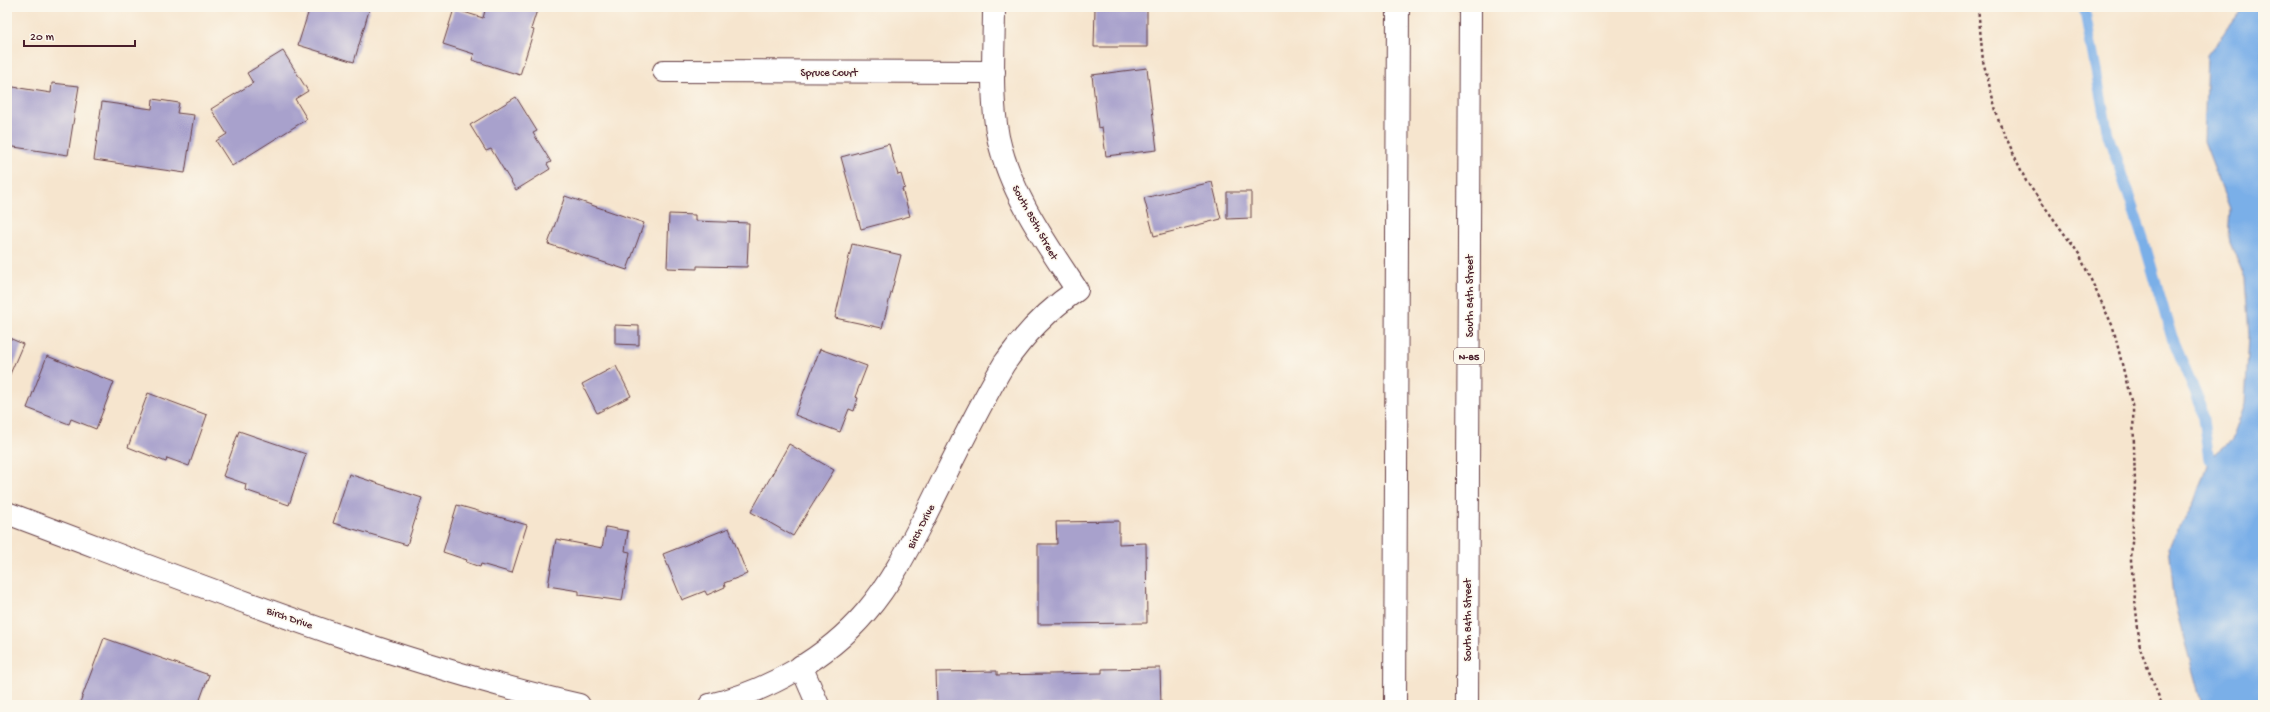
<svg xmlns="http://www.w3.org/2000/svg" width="2270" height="712" font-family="'Gochi Hand',sans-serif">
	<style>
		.water { fill: #7aafe8; stroke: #62678a }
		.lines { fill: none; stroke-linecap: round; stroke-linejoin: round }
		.stream { stroke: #7aafe8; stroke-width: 11 }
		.building { fill: #a8a1cc }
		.minor-casing { stroke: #643d43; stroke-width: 24 }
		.primary-casing { stroke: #643d43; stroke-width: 24 }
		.path { stroke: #643d43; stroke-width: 2.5; stroke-dasharray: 3 3; stroke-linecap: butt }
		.minor { stroke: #fff; stroke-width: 22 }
		.primary { stroke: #fff; stroke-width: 22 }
		.labels { text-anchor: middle; stroke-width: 3; stroke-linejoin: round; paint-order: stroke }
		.shield { fill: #fbf7ec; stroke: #7f6065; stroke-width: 1 }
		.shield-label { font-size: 10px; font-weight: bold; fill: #4a1f2b }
		.street-label { font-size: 11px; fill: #4a1f2b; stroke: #fbf7ec }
	</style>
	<rect width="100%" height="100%" fill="#fbf7ec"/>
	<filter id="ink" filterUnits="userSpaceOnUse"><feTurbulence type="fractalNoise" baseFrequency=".025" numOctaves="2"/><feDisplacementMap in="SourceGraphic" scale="8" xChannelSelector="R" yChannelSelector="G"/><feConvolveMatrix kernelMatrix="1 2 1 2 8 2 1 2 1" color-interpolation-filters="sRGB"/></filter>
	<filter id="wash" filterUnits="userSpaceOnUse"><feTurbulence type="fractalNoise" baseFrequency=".012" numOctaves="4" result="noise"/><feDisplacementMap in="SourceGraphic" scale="16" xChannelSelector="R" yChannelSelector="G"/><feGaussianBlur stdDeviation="0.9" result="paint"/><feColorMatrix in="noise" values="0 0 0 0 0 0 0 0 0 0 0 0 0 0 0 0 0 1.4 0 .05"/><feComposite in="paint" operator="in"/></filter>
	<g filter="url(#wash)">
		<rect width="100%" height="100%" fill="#f6e5ce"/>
		<polygon class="water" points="2247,7 2263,7 2263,705 2202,705 2175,606 2169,546 2194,502 2209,459 2232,440 2245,404 2249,336 2245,278 2228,238 2230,209 2204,141 2207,55 2243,8"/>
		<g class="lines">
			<polyline class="stream" points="2084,7 2108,135 2143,238 2172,338 2201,406 2209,459"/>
		</g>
		<g id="blocks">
			<g class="building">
				<polygon points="310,7 370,7 354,62 298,45"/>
				<polygon points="486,7 538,7 531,29 534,30 520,75 472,60 474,54 443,44 454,9 483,18"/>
				<polygon points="1095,7 1147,7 1147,47 1094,47"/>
				<polygon points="283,51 308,91 295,99 307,119 232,166 216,141 227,134 211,109 253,83 247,73"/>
				<polygon points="1147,68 1157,150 1106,156 1102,127 1098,128 1092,75"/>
				<polygon points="52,83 79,86 68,155 7,146 7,86 51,93"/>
				<polygon points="516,97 537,131 533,133 551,162 547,164 550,169 516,190 491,149 486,151 470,125"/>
				<polygon points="153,99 179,103 177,113 194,115 185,173 94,160 102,102 152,109"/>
				<polygon points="889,144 898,175 901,174 905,188 902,189 910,216 861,229 841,157"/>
				<polygon points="1212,182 1221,219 1154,236 1144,198"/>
				<polygon points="1227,192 1251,192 1251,218 1227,219"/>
				<polygon points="565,196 644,223 627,270 548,244"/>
				<polygon points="669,214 695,215 695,221 749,223 747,267 697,266 697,269 667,268"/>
				<polygon points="852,244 901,255 882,328 835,318"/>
				<polygon points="615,325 639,326 639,345 615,344"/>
				<polygon points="7,337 23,344 7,381"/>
				<polygon points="820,349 867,366 855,397 858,398 854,411 849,409 840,432 795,415"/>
				<polygon points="47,356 114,382 96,429 71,419 69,424 27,408"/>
				<polygon points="616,366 631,396 597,413 582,384"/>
				<polygon points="148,393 207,415 189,466 167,458 166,462 128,447"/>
				<polygon points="239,431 306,454 289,505 245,490 246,484 223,476"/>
				<polygon points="789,444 834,470 793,536 751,512"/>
				<polygon points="349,474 422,498 407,545 333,523"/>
				<polygon points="457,505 527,525 512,573 481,564 480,567 466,562 467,560 443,552"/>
				<polygon points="1119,521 1119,544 1146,543 1147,623 1038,624 1038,544 1057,544 1056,522"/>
				<polygon points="606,527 628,531 625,551 630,552 622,601 579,595 579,591 548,586 556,539 602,548"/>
				<polygon points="729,528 747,574 724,583 725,587 707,595 705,591 682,600 663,554"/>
				<polygon points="104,638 209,675 198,705 79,705"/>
				<polygon points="1160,668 1161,705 937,705 936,672 997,671 997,675 1102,673 1102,669"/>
			</g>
		</g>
	</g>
	<g filter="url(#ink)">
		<use href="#blocks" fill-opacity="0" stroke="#643d43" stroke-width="1"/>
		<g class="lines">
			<defs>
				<g id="minor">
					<polyline points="664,71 994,72"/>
					<path d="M7,513c188,70 376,147 572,192"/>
					<polyline points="801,666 818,705"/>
					<path d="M710,705c58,-14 117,-47 156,-93 25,-29 42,-63 60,-98 25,-50 49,-101 78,-150 20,-29 44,-54 73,-74 -31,-47 -67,-97 -79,-153 -8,-42 -4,-87 -4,-130"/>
				</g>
				<g id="primary">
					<polyline points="1395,705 1398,7"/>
					<polyline points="1467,705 1470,7"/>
				</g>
			</defs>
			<use href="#minor" class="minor-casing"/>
			<use href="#primary" class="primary-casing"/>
			<polyline class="path" points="1978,7 1983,61 1999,122 2026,181 2079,254 2113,327 2133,409 2135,485 2131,561 2140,648 2162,705"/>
			<use href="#minor" class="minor"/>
			<use href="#primary" class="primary"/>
		</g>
	</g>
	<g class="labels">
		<rect class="shield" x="1454" y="348" width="30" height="16" rx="3"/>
		<g class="shield-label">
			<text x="1469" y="360">N-85</text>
		</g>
		<g class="street-label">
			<text x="829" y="76">Spruce Court</text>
			<text transform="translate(1036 222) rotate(61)" y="4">South 85th Street</text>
			<text transform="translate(1469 296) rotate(-90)" y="4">South 84th Street</text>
			<text transform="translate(920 526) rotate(-63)" y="4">Birch Drive</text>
			<text transform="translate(290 617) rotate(19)" y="4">Birch Drive</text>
			<text transform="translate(1467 620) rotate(-90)" y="4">South 84th Street</text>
		</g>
	</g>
	<rect width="2270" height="712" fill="none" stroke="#fbf7ec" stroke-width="24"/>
	<path d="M24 40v6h111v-6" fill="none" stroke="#4a1f2b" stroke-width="2"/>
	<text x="30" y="40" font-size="12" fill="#4a1f2b" stroke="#fbf7ec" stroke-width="3" paint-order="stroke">20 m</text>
</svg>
